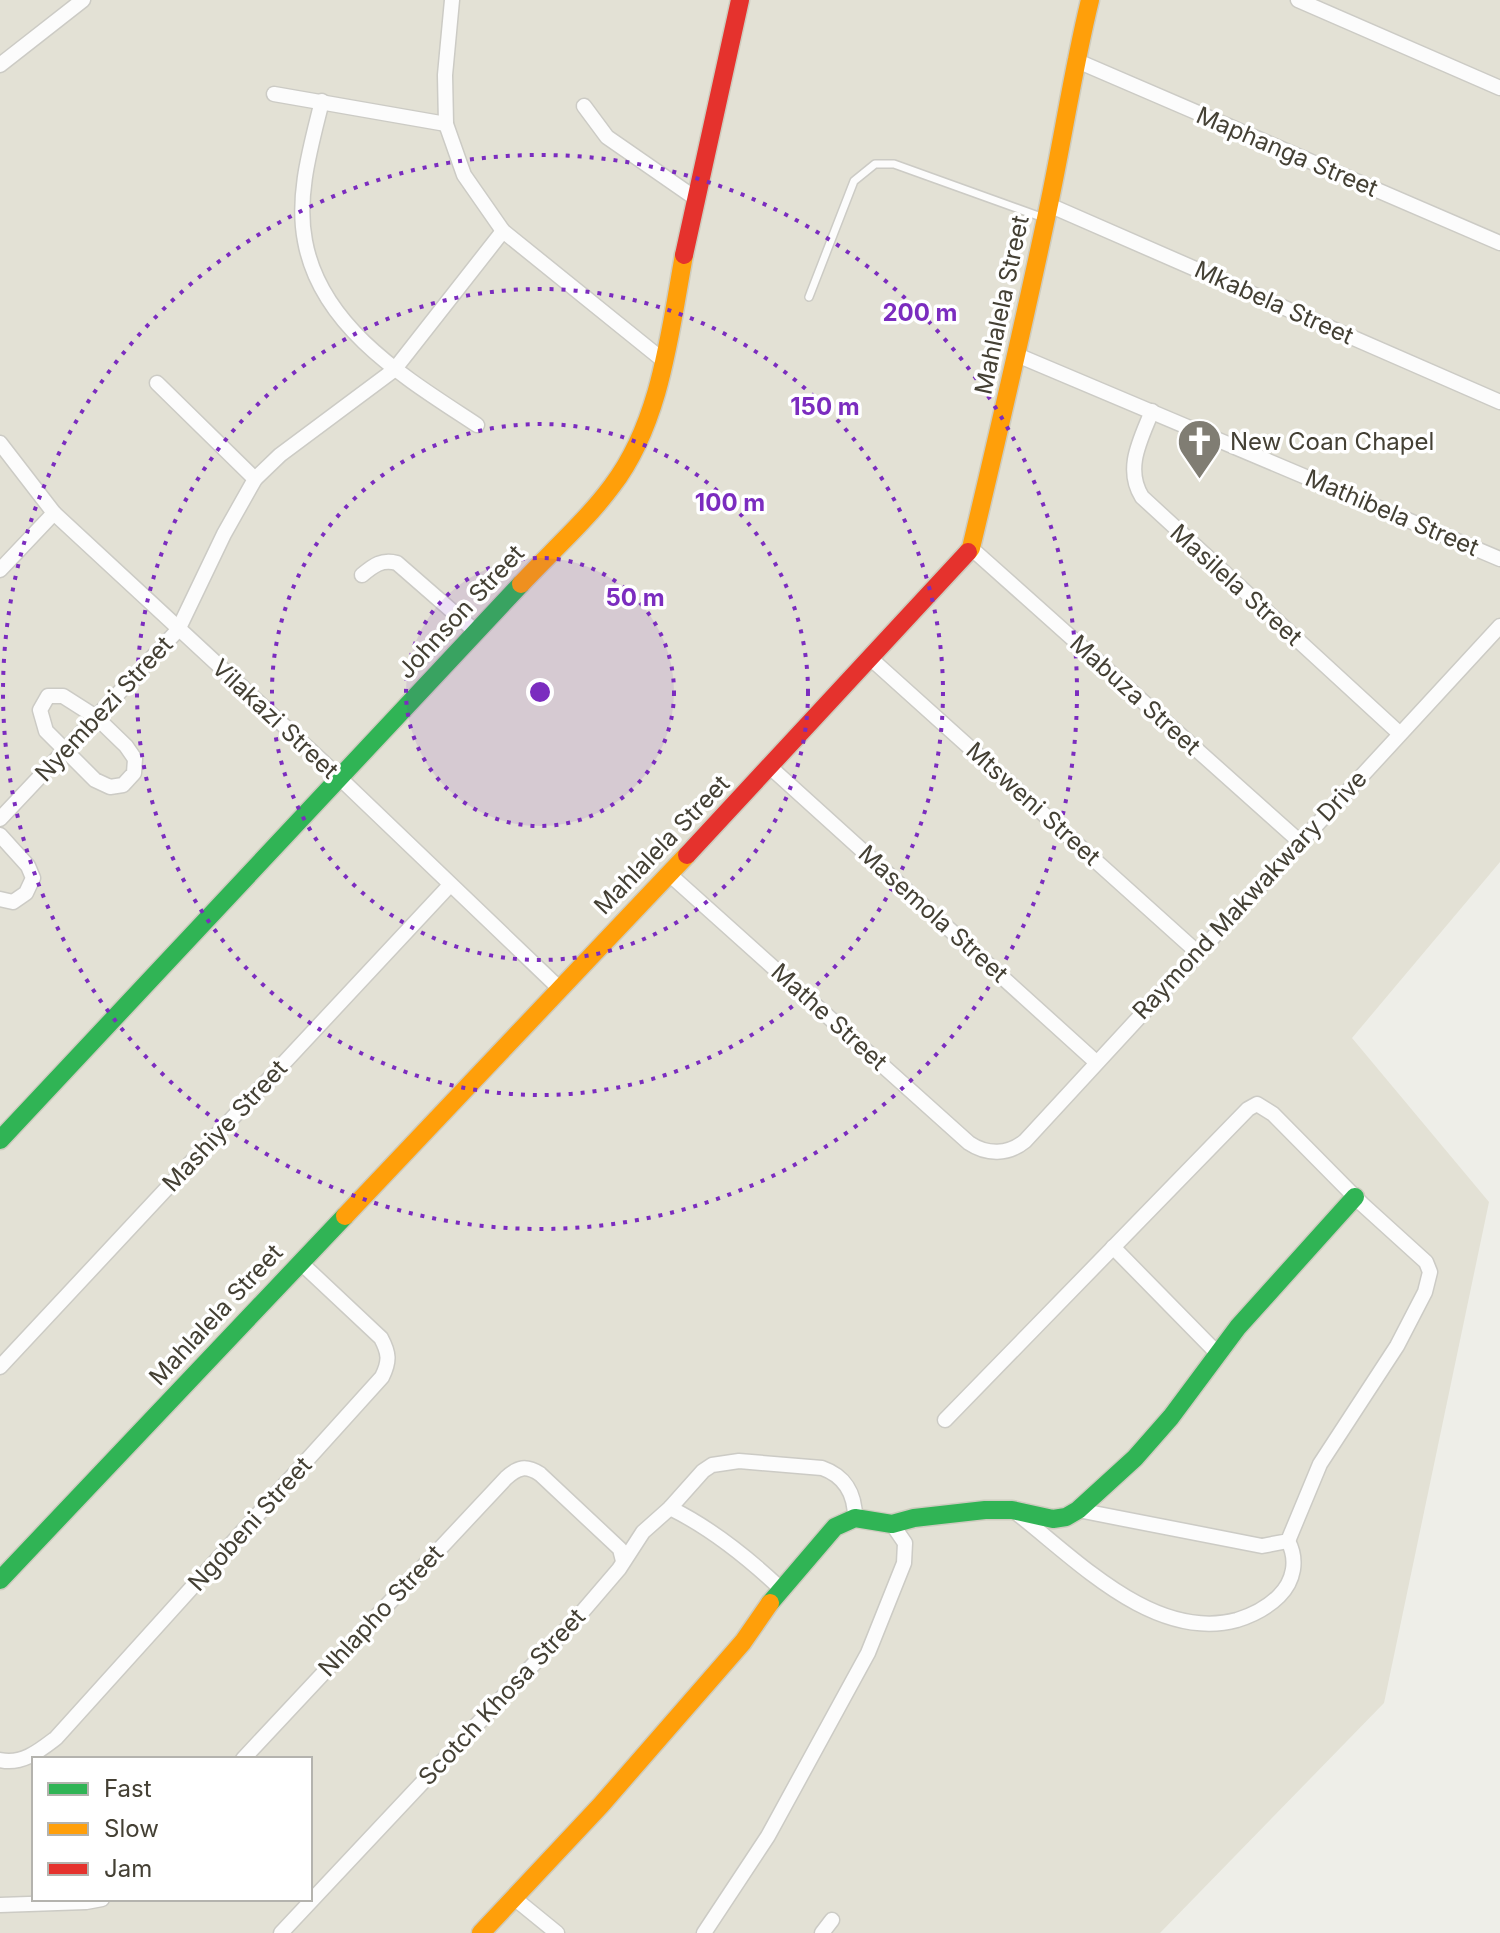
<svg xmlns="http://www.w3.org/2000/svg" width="1500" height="1933" font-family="Inter,sans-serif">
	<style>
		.residential { fill: #e3e1d5; fill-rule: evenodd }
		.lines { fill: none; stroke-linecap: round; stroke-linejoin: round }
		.lane-casing { stroke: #cccbc5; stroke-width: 10 }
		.street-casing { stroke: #cccbc5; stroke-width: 17 }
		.fast-casing { stroke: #ceccbf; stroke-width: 21 }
		.slow-casing { stroke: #ceccbf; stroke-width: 21 }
		.jam-casing { stroke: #ceccbf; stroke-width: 21 }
		.lane { stroke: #fcfcfc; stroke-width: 7 }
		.street { stroke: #fcfcfc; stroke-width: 14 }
		.fast { stroke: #30b455; stroke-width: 18 }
		.slow { stroke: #ff9f0a; stroke-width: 18 }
		.jam { stroke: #e5322d; stroke-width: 18 }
		.ring { fill: none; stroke: #7b2cbf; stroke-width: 4; stroke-dasharray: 4 8 }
		.labels { text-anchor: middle; stroke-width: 7; stroke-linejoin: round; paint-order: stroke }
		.street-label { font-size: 24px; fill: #444034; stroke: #fff }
		.poi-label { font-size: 24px; fill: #444034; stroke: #fff; text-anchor: start }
		.centre { fill: #7b2cbf; stroke: #fff; stroke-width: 4 }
		.ring-label { font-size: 24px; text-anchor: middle; font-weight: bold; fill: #7b2cbf; stroke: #fff; stroke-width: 7; stroke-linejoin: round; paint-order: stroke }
	</style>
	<rect width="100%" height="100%" fill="#eeeee8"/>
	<path class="residential" d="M0,0h1500v862l-148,176 137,164 -105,501 -224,230h-1160zM34,1759h276v140h-276z"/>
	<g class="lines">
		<defs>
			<polyline id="lane" points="809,297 854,181 875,164 894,164 1044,218"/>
			<g id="street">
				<polyline points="452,0 445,75 446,124 464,175 503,231 664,361"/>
				<polyline points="1298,0 1500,88"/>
				<polyline points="1075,60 1500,243"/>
				<polyline points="0,65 83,0"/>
				<polyline points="274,94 446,124"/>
				<path d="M322,101c-11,45 -26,94 -17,140 16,88 104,139 172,184"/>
				<polyline points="584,106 607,137 695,198"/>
				<polyline points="1049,205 1500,402"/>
				<polyline points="1017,355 1500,559"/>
				<polyline points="157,383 255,479"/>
				<path d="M1152,411c-11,28 -28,57 -10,86l257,236"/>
				<polyline points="0,443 54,513 322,761 559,988"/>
				<polyline points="971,548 1299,841"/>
				<polyline points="0,570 54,513"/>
				<path d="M362,575c12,-10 20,-16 35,-12l78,68"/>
				<polyline points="869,657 1197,952"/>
				<polygon points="48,696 63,696 96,717 126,746 135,759 134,773 123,785 110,787 95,780 46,731 40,710"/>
				<polyline points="770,767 1096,1062"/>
				<polyline points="0,819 178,630 224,534 255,479 280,455 394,370 503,231"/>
				<polyline points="0,835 28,866 33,878 26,893 13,902 0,899"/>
				<path d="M668,873l301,270c18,12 39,12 56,-2l475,-515"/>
				<polyline points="1113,1247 1218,1354"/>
				<polyline points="0,1367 450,885"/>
				<polyline points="945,1420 1248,1109 1257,1104 1273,1114 1362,1204 1426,1262 1430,1272 1425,1292 1397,1346 1320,1464 1288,1541 1262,1546 1078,1510"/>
				<path d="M670,1508c41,20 77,49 110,80"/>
				<path d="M1019,1515c59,46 136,127 218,105 16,-5 30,-12 42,-24 15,-15 19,-36 9,-55"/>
				<path d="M243,1759l263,-281c12,-11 20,-13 34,-4l80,75 3,12"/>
				<path d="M0,1760c22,5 39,-9 56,-22l326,-361c8,-16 7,-24 -1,-39l-81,-76"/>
				<polyline points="514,1898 557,1933"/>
				<polyline points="0,1905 86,1902 102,1899"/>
				<path d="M281,1933l296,-315 42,-49 24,-37 27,-24 33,-37 9,-6 27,-4 83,7c23,8 33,26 33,50"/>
				<polyline points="704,1933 768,1836 868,1653 904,1563 905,1543 892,1524"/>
				<polyline points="822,1933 832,1920"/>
			</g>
			<g id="fast">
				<polyline points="0,1140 521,584"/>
				<polyline points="0,1580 345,1216"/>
				<polyline points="770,1603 835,1527 855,1518 892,1524 914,1518 985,1510 1012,1510 1053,1519 1066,1517 1078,1510 1135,1458 1171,1417 1238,1327 1355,1197"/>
			</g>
			<g id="slow">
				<path d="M968,552l3,-4c27,-113 53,-225 77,-339 15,-70 25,-140 42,-209"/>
				<path d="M521,584c30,-32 65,-63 91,-98 49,-64 58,-155 72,-231"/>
				<polyline points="345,1216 687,855"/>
				<polyline points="481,1933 601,1805 743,1642 770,1603"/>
			</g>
			<g id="jam">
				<polyline points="684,255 740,0"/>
				<polyline points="687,855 968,552"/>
			</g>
		</defs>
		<use href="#lane" class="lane-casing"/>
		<use href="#street" class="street-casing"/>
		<use href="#fast" class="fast-casing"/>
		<use href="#slow" class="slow-casing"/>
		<use href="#jam" class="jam-casing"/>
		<use href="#lane" class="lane"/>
		<use href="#street" class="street"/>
		<use href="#fast" class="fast"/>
		<use href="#slow" class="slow"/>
		<use href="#jam" class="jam"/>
	</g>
	<circle cx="540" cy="692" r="134" fill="#7b2cbf" fill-opacity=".12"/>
	<g class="ring">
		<circle cx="540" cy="692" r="134"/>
		<circle cx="540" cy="692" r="268"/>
		<circle cx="540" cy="692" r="403"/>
		<circle cx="540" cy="692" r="537"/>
	</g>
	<defs>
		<symbol id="church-pin" viewBox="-11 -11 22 30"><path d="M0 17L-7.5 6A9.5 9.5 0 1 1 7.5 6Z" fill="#807d73" stroke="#fff"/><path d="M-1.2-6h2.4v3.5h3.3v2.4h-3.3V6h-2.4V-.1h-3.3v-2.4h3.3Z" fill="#fff"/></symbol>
	</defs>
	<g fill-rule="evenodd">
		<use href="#church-pin" x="1174" y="416" width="51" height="69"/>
	</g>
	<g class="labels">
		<g class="street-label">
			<text transform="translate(1287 152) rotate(23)" y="8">Maphanga Street</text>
			<text transform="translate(1274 303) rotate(24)" y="8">Mkabela Street</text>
			<text transform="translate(1002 305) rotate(-78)" y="8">Mahlalela Street</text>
			<text transform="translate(1392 513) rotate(23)" y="8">Mathibela Street</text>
			<text transform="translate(1236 585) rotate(42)" y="8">Masilela Street</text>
			<text transform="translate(461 612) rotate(-47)" y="8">Johnson Street</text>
			<text transform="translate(1135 695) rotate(42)" y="8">Mabuza Street</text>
			<text transform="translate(104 709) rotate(-47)" y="8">Nyembezi Street</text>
			<text transform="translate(275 719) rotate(43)" y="8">Vilakazi Street</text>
			<text transform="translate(1033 804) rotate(42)" y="8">Mtsweni Street</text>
			<text transform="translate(662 845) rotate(-46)" y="8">Mahlalela Street</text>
			<text transform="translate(1250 895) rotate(-47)" y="8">Raymond Makwakwary Drive</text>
			<text transform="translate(933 914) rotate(42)" y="8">Masemola Street</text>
			<text transform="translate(829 1017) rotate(42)" y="8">Mathe Street</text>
			<text transform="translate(225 1126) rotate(-47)" y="8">Mashiye Street</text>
			<text transform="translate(216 1315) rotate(-47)" y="8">Mahlalela Street</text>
			<text transform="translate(250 1524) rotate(-48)" y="8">Ngobeni Street</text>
			<text transform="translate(381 1611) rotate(-47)" y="8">Nhlapho Street</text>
			<text transform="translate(502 1697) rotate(-47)" y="8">Scotch Khosa Street</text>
		</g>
		<g class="poi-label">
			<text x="1230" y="450">New Coan Chapel</text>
		</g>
	</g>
	<circle cx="540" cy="692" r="12" class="centre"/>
	<g class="ring-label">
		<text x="920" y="321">200 m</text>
		<text x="825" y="415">150 m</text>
		<text x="730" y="511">100 m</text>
		<text x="635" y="606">50 m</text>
	</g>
	<rect x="32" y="1757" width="280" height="144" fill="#ffffff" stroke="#b4b3ae" stroke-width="2"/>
	<rect x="48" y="1783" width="40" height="12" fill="#30b455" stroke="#b4b3ae" stroke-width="2"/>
	<text x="104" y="1797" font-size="24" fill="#444034">Fast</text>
	<rect x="48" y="1823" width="40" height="12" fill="#ff9f0a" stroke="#b4b3ae" stroke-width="2"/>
	<text x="104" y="1837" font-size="24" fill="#444034">Slow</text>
	<rect x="48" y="1863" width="40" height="12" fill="#e5322d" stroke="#b4b3ae" stroke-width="2"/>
	<text x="104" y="1877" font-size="24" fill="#444034">Jam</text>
</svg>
